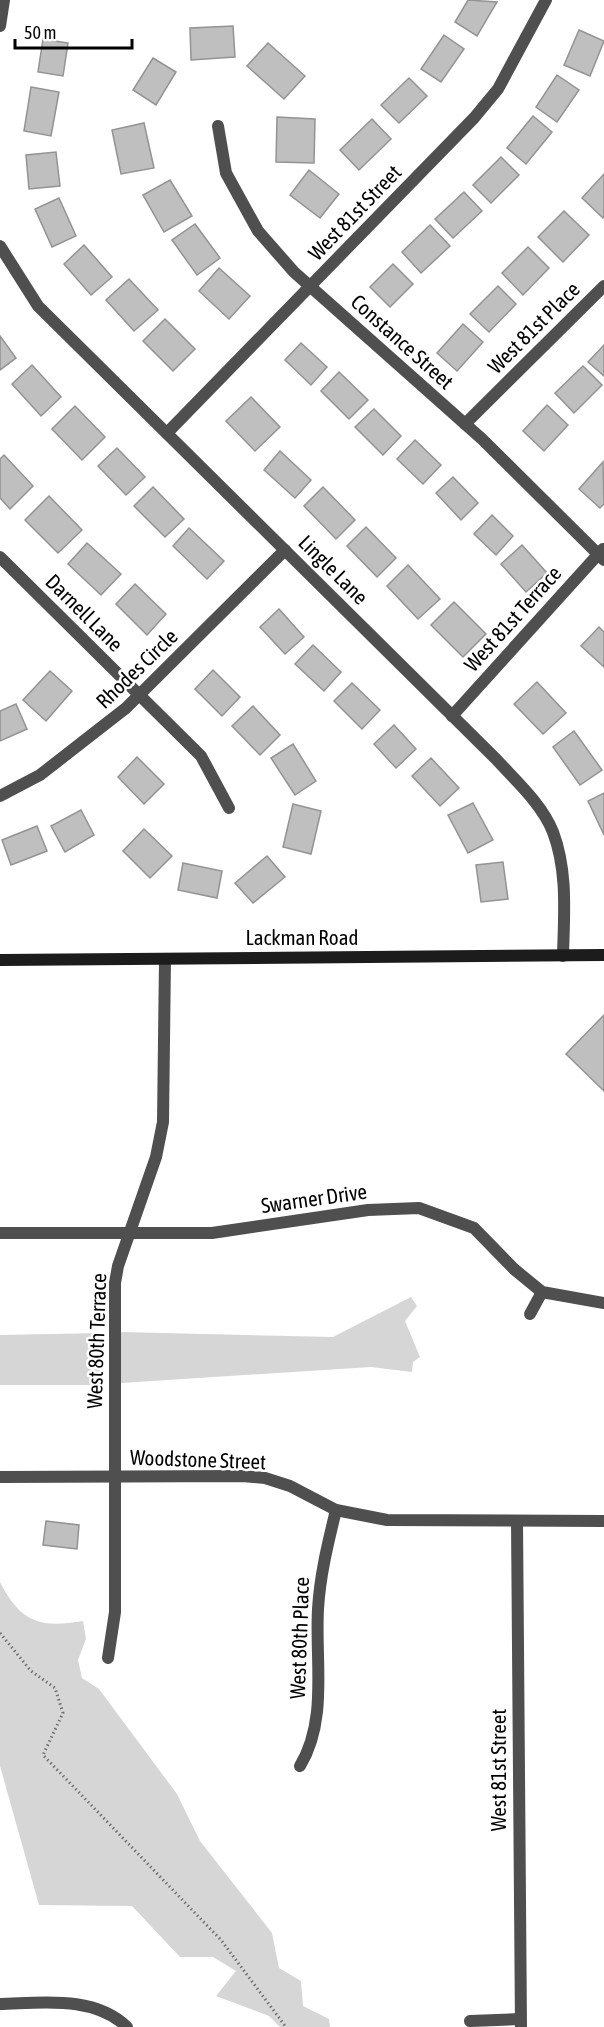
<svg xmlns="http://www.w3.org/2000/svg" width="604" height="2027" font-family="'Asap Condensed',sans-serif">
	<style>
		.green { fill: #d6d6d6 }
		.building { fill: #bfbfbf; stroke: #939393; stroke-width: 1.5 }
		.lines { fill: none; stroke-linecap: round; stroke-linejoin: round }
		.path { stroke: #717171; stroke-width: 3; stroke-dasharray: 1.5 3; stroke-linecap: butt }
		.street { stroke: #4f4f4f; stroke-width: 12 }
		.secondary { stroke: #1c1c1c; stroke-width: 12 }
		.labels { text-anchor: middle; stroke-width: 5; stroke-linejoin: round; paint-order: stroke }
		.street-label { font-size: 21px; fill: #000; stroke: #fff }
	</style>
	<rect width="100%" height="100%" fill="#fff"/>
	<g class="green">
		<polygon points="411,1297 417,1306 405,1321 420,1357 413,1362 412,1372 371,1367 121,1383 121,1332 333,1337"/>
		<polygon points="102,1333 102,1385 0,1385 0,1335"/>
		<path d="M0,1582c21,41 40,46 83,39l3,18 -8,21 4,18 17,11 78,105 23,47 72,92 7,35 22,13 2,25 26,13 1,8h-50l-11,-11 -53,-20 20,-25 -23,-14h-33l-48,-51 -93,-1 -39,-139z"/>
	</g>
	<g class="building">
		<polygon points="468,0 497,2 477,36 455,22"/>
		<polygon points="233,26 235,57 191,60 190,28"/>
		<polygon points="579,30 604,41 590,76 564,65"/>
		<polygon points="444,35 464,49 441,82 421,69"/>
		<polygon points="43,39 68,43 63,76 38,72"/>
		<polygon points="268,43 305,76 284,99 247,66"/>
		<polygon points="153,58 176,72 156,105 133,90"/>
		<polygon points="557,75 579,90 557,122 536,107"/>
		<polygon points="409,78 427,96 399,123 381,105"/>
		<polygon points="31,87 59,92 51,136 24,131"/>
		<polygon points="533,116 552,132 526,164 507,148"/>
		<polygon points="277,117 315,119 314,163 276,162"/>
		<polygon points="372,119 391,139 359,170 340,150"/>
		<polygon points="144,123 154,168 121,174 112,130"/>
		<polygon points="56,152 60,186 29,189 26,155"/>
		<polygon points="501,157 519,175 491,203 473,185"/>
		<polygon points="309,170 339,194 320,218 290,195"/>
		<polygon points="604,174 604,216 603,218 582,198"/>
		<polygon points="170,180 192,216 164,232 143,195"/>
		<polygon points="464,192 482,211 453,238 435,219"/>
		<polygon points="59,198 76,236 52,247 35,209"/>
		<polygon points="564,211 589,235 563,262 538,237"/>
		<polygon points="195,224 220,258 197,275 172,240"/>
		<polygon points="430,225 450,246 421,273 402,252"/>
		<polygon points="84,245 112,277 91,295 64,264"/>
		<polygon points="528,247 549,268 523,295 502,273"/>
		<polygon points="393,264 413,284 390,307 370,287"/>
		<polygon points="219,268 250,296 229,319 199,291"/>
		<polygon points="129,279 158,310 134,331 106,300"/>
		<polygon points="498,286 516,304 489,332 470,314"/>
		<polygon points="165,319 195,349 173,371 143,341"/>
		<polygon points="463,324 483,342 457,371 437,353"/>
		<polygon points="0,336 16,358 0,370"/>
		<polygon points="301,343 327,367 311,385 285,360"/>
		<polygon points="604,345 604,376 588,362"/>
		<polygon points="32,365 61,397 41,416 12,384"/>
		<polygon points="583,366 602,385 574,413 555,393"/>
		<polygon points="339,372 368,400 349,419 321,391"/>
		<polygon points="251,397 280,427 255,451 226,421"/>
		<polygon points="547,405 568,425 544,451 523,431"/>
		<polygon points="75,406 105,437 82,460 52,429"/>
		<polygon points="374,409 401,436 383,455 355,427"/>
		<polygon points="415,440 441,465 423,484 397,459"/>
		<polygon points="117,448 145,477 126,495 98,466"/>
		<polygon points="280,451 311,480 295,498 264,470"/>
		<polygon points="4,455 33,486 10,509 0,498 0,459"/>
		<polygon points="603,462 604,504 600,508 579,489"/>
		<polygon points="453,477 478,503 461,520 436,493"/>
		<polygon points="153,487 184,519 165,537 134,506"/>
		<polygon points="323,487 355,520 336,539 304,506"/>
		<polygon points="49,496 82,530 58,553 25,520"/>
		<polygon points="492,515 513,536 496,555 474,534"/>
		<polygon points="366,527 396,558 377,577 347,546"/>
		<polygon points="189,528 224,561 207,579 173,546"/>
		<polygon points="87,543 121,574 101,595 68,564"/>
		<polygon points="522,545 547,573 526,592 501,564"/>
		<polygon points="408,565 440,599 418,619 387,586"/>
		<polygon points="135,584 166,614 147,635 116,604"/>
		<polygon points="454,602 486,634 463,657 431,625"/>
		<polygon points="279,609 304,637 285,654 260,627"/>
		<polygon points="599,627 604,632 604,667 581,646"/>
		<polygon points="313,645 341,672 324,691 295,664"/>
		<polygon points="213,670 240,697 222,716 195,689"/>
		<polygon points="50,671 72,691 46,721 23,700"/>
		<polygon points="537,682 566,713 543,734 514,704"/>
		<polygon points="352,683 380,710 362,729 334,701"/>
		<polygon points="16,704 27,729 0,741 0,711"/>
		<polygon points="253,706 280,735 260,755 232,726"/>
		<polygon points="394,725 416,749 396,768 374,744"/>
		<polygon points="574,731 602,770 580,785 553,747"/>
		<polygon points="293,744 316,781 295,795 271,758"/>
		<polygon points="137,757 164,784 144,804 118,777"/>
		<polygon points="431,758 459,788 440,806 412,776"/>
		<polygon points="604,793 604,835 588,801"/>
		<polygon points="473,803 493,840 468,853 448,815"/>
		<polygon points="293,804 321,811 311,854 283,847"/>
		<polygon points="81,810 94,835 65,852 51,826"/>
		<polygon points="37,826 47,851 11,865 2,840"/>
		<polygon points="144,829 172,856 150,878 123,851"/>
		<polygon points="267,856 285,877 253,903 235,883"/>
		<polygon points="503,862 508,899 481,902 476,865"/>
		<polygon points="183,863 222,871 217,898 178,890"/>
		<polygon points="604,1015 604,1091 566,1054"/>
		<polygon points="46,1521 79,1525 77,1549 43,1545"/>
	</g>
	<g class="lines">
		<polyline class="path" points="0,1633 31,1671 55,1688 63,1713 43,1755 221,1940 286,2027"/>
		<g class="street">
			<polyline points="0,26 4,0"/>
			<polyline points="218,126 226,173 258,231 294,272 482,439 604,560"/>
			<path d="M0,246l38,60 458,453c20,22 46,45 57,73 15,40 11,82 10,124"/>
			<polyline points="465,424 604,286"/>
			<polyline points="167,433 474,118 498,89 546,0"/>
			<polyline points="0,557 201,756 229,808"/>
			<polyline points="452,716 603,549"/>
			<polyline points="0,796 40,775 126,708 285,550"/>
			<polyline points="0,1233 212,1233 368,1210 419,1208 474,1228 514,1269 542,1292 604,1303"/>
			<polyline points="530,1314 542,1292"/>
			<polyline points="0,1477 242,1476 265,1478 290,1486 336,1510 387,1520 604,1521"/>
			<polyline points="517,1521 521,2027"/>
			<polyline points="108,1658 115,1612 115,1283 118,1266 156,1157 163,1122 165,959"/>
			<path d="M300,1766c28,-46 15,-105 18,-157 2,-34 10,-66 18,-99"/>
			<path d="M0,2004c42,-1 94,-9 127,23"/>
			<polyline points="470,2021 520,2019"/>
		</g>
		<polyline class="secondary" points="0,960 604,955"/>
	</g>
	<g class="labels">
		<g class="street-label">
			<text transform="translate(355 213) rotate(-46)" y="7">West 81st Street</text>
			<text transform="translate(534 328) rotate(-45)" y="7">West 81st Place</text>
			<text transform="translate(402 342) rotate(42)" y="7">Constance Street</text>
			<text transform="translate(333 570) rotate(45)" y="7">Lingle Lane</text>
			<text transform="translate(84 613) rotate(45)" y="7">Darnell Lane</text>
			<text transform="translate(513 619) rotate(-48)" y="7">West 81st Terrace</text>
			<text transform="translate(137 669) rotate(-44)" y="7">Rhodes Circle</text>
			<text x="302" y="945">Lackman Road</text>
			<text transform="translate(314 1199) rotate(-8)" y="7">Swarner Drive</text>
			<text transform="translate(97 1341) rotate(-88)" y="7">West 80th Terrace</text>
			<text transform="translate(198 1460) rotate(2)" y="7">Woodstone Street</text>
			<text transform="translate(300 1638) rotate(-88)" y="7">West 80th Place</text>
			<text transform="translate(499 1770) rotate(-90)" y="7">West 81st Street</text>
		</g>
	</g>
	<path d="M15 39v9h117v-9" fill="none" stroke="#000000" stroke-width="3"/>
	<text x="24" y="39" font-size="18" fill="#000000" stroke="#ffffff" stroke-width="4.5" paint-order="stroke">50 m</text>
</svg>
